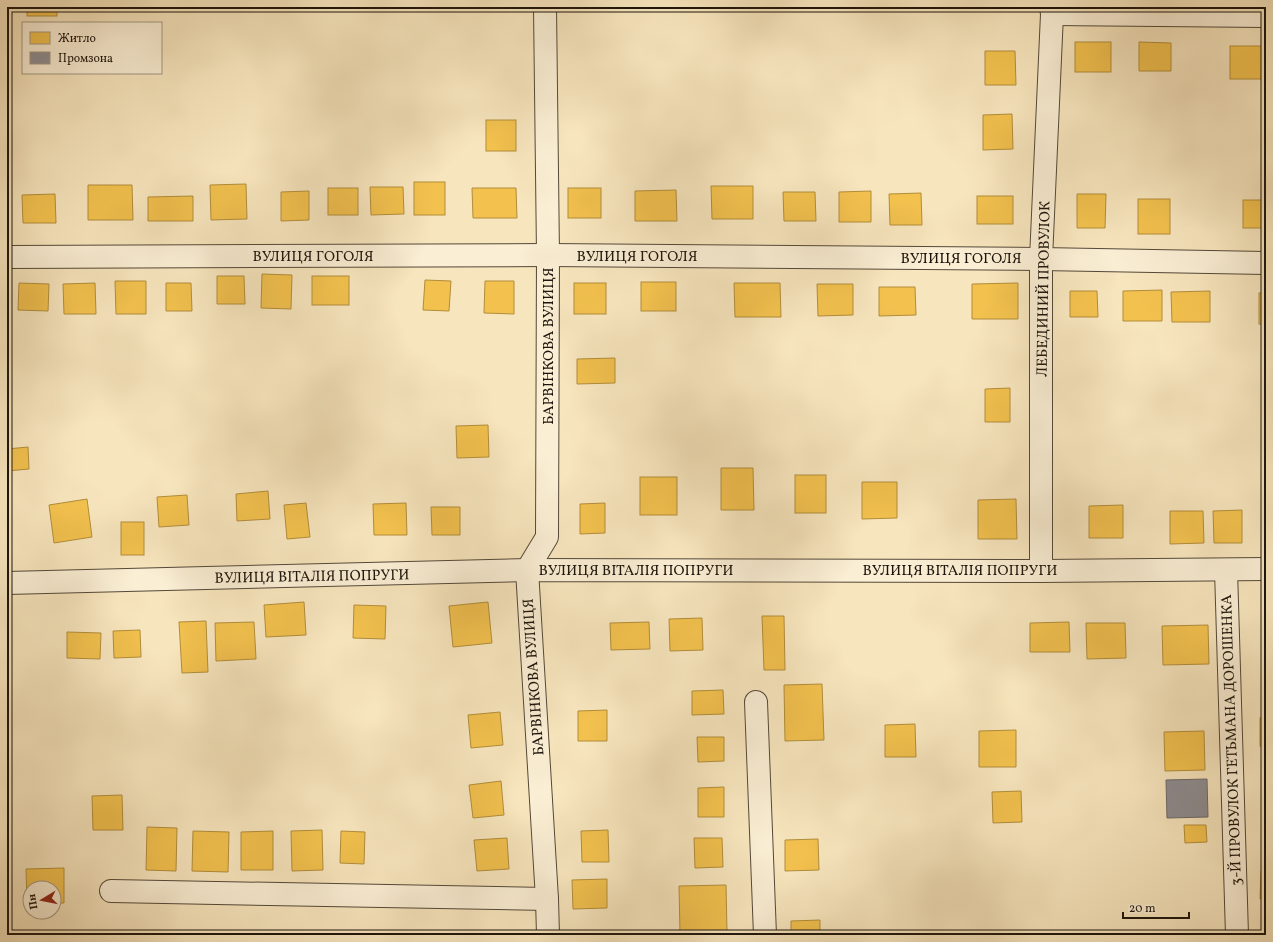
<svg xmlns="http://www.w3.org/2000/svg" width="1273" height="942" font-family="Vollkorn,serif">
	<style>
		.homes { fill: #f2c14e; stroke: #b28d3a }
		.industry { fill: #8d8d92; stroke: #6b696a }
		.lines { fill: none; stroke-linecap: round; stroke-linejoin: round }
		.minor-casing { stroke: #544938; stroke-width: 24 }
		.minor { stroke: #faeed4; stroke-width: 22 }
		.labels { text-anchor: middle; stroke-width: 4; stroke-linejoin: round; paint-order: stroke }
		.street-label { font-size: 15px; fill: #1d150c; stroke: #faeed4 }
	</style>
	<rect width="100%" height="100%" fill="#f7e5bd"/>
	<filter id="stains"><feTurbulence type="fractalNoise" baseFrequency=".005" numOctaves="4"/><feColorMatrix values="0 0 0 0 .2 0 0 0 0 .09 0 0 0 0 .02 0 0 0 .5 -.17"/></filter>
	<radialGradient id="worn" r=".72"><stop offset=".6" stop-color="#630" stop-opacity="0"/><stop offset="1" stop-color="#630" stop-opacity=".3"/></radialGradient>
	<g class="homes">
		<rect x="27" y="7" width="30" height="9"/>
		<rect x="255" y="7" width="33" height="1"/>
		<rect x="1075" y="42" width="36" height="30"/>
		<polygon points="1139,42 1171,43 1171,71 1139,71"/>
		<rect x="1230" y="46" width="36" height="33"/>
		<polygon points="985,51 1015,51 1016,85 985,85"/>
		<polygon points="1012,114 1013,149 983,150 983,115"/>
		<rect x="486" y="120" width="30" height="31"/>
		<rect x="414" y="182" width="31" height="33"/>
		<polygon points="246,184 247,219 211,220 210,185"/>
		<polygon points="88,185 132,185 133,220 88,220"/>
		<polygon points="711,186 753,186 753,219 712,219"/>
		<polygon points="370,187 403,187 404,214 371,215"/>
		<rect x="328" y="188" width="30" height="27"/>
		<polygon points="472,188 516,188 517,218 473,218"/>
		<rect x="568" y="188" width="33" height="30"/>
		<polygon points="676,190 677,221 635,221 635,191"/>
		<polygon points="309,191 309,220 281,221 281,192"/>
		<polygon points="871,191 871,222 839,222 839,192"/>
		<polygon points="783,192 815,192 816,221 784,221"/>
		<polygon points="921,193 922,225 890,225 889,194"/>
		<polygon points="55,194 56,223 23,223 22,195"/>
		<polygon points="1077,194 1106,194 1105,228 1077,228"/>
		<polygon points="193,196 193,221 148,221 148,197"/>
		<rect x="977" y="196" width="36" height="28"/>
		<rect x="1138" y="199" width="32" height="35"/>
		<rect x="1243" y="200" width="23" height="28"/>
		<polygon points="262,274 292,275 291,309 261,308"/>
		<polygon points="217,276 244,276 245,304 217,304"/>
		<rect x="312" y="276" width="37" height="29"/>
		<polygon points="425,280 451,281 449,311 423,310"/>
		<polygon points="115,281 146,281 146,314 116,314"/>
		<polygon points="485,281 514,281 514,314 484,313"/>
		<rect x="641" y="282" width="35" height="29"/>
		<polygon points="19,283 49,284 48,311 18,310"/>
		<polygon points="95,283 96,314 64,314 63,284"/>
		<polygon points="166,283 191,283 192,311 166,311"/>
		<rect x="574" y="283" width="32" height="31"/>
		<polygon points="734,283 780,283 781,317 735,317"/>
		<polygon points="1018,283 1018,319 972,319 972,284"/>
		<polygon points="817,284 853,284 853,315 818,316"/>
		<polygon points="879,287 915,287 916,315 879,316"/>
		<polygon points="1162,290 1162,321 1123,321 1123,291"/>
		<polygon points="1070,291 1097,291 1098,317 1070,317"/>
		<polygon points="1210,291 1210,322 1172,322 1171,292"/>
		<rect x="1259" y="293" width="7" height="31"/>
		<polygon points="615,358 615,383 577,384 577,359"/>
		<polygon points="1010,388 1010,422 985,422 985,389"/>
		<polygon points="488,425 489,457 457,458 456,426"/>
		<polygon points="28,447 29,469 7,471 7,449"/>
		<polygon points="721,468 753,468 754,510 721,510"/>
		<rect x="795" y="475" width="31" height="38"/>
		<rect x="640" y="477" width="37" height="38"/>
		<polygon points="862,482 897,482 897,518 862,519"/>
		<polygon points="268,491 270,519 237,521 236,494"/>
		<polygon points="187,495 189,525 159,527 157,497"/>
		<polygon points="87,499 92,537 54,543 49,505"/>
		<polygon points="1016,499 1017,539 978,539 978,500"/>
		<polygon points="306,503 310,537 287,539 284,505"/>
		<polygon points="406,503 407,535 374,535 373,504"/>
		<polygon points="605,503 605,533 580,534 580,504"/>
		<polygon points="1123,505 1123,538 1089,538 1089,506"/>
		<polygon points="431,507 460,507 460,535 432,535"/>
		<polygon points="1242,510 1242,543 1214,543 1213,511"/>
		<polygon points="1170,511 1203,511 1204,543 1170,544"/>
		<rect x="121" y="522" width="23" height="33"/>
		<polygon points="304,602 306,635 266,637 264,605"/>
		<polygon points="488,602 492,643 453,647 449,606"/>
		<polygon points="354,605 386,606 385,639 353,638"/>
		<polygon points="762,616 784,616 785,670 764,670"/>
		<polygon points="702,618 703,650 670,651 669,619"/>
		<polygon points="206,621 208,672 182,673 179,622"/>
		<polygon points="254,622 256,659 216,661 215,623"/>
		<polygon points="649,622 650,649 611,650 610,623"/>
		<polygon points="1069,622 1070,652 1030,652 1030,623"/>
		<polygon points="1086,623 1125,623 1126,658 1087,659"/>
		<polygon points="1208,625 1209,664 1163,665 1162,626"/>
		<polygon points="140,630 141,657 114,658 113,631"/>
		<polygon points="67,632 101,633 100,659 67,658"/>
		<polygon points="822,684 824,740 785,741 784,685"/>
		<polygon points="723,690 724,714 692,715 692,691"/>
		<polygon points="607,710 607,741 578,741 578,711"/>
		<polygon points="500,712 503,745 471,748 468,715"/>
		<rect x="1260" y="718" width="6" height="28"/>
		<polygon points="915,724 916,757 885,757 885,725"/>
		<polygon points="1016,730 1016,767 979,767 979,731"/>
		<polygon points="1204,731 1205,770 1165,771 1164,732"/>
		<polygon points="697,737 724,737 724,761 698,762"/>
		<polygon points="501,781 504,815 473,818 469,785"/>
		<polygon points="724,787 724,817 698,817 698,788"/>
		<polygon points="1021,791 1022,822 993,823 992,792"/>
		<polygon points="122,795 123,830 93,830 92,796"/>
		<polygon points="1184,825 1206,825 1207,842 1185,843"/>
		<polygon points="147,827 177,828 176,871 146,870"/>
		<polygon points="322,830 323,870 292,871 291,831"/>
		<polygon points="608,830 609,862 582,862 581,831"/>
		<polygon points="193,831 229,832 228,872 192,871"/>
		<polygon points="273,831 273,870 241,870 241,832"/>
		<polygon points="341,831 365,832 364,864 340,863"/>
		<polygon points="507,838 509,869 477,871 474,840"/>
		<polygon points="694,838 722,838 723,867 695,868"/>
		<polygon points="818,839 819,870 785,871 785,840"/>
		<polygon points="64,868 64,903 54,903 54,888 30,888 30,904 27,904 26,869"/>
		<polygon points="1261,871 1266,871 1266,899 1260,899"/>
		<polygon points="607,879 607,908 573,909 572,880"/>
		<polygon points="726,885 727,932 680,933 679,886"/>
		<polygon points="820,920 820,935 791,935 791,921"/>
	</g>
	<polygon class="industry" points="1207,779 1208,817 1167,818 1166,780"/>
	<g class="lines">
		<defs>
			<g id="minor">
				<polyline points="545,7 548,255 547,537 527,570 547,899 548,935"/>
				<polyline points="1052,14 1266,16"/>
				<polyline points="7,257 548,255 1041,259 1266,263"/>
				<polyline points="1226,570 1237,935"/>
				<polyline points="1041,571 1041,259 1052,14 1051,7"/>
				<polyline points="7,583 527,570 1041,571 1266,569"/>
				<polyline points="756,702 765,935"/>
				<polyline points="111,891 547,899"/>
			</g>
		</defs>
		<use href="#minor" class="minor-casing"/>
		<use href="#minor" class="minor"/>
	</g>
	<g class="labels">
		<g class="street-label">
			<text x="313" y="261">ВУЛИЦЯ ГОГОЛЯ</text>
			<text x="637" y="261">ВУЛИЦЯ ГОГОЛЯ</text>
			<text x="961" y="263">ВУЛИЦЯ ГОГОЛЯ</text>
			<text transform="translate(1043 289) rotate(-89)" y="5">ЛЕБЕДИНИЙ ПРОВУЛОК</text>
			<text transform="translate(548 346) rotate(-90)" y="5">БАРВІНКОВА ВУЛИЦЯ</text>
			<text x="636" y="575">ВУЛИЦЯ ВІТАЛІЯ ПОПРУГИ</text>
			<text x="960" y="575">ВУЛИЦЯ ВІТАЛІЯ ПОПРУГИ</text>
			<text transform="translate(312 576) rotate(-1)" y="5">ВУЛИЦЯ ВІТАЛІЯ ПОПРУГИ</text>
			<text transform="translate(533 677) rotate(-94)" y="5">БАРВІНКОВА ВУЛИЦЯ</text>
			<text transform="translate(1231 740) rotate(-92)" y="5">3-Й ПРОВУЛОК ГЕТЬМАНА ДОРОШЕНКА</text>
		</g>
	</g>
	<rect width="1273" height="942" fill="none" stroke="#f7e5bd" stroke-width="24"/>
	<rect x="8" y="8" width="1257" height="926" fill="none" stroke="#1d150c" stroke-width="2"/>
	<rect x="12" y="12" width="1249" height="918" fill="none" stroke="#1d150c"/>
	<rect x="22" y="22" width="140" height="52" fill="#faeed4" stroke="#a29784"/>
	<rect x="30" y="32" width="20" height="12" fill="#f2c14e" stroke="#a29784"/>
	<text x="58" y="42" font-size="12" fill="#1d150c">Житло</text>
	<rect x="30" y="52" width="20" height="12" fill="#8d8d92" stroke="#a29784"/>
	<text x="58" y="62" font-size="12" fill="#1d150c">Промзона</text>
	<g transform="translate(42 900) rotate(260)"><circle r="19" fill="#faeed4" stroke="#a29784"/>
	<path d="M0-3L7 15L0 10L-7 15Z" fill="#8f2418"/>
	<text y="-6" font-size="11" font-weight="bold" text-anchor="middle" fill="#1d150c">Пн</text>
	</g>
	<path d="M1123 912v6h66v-6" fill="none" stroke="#1d150c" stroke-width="2"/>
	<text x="1129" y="912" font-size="12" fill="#1d150c" stroke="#faeed4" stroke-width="3" paint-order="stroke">20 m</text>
	<rect width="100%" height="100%" filter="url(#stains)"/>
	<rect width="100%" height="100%" fill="url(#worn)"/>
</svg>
